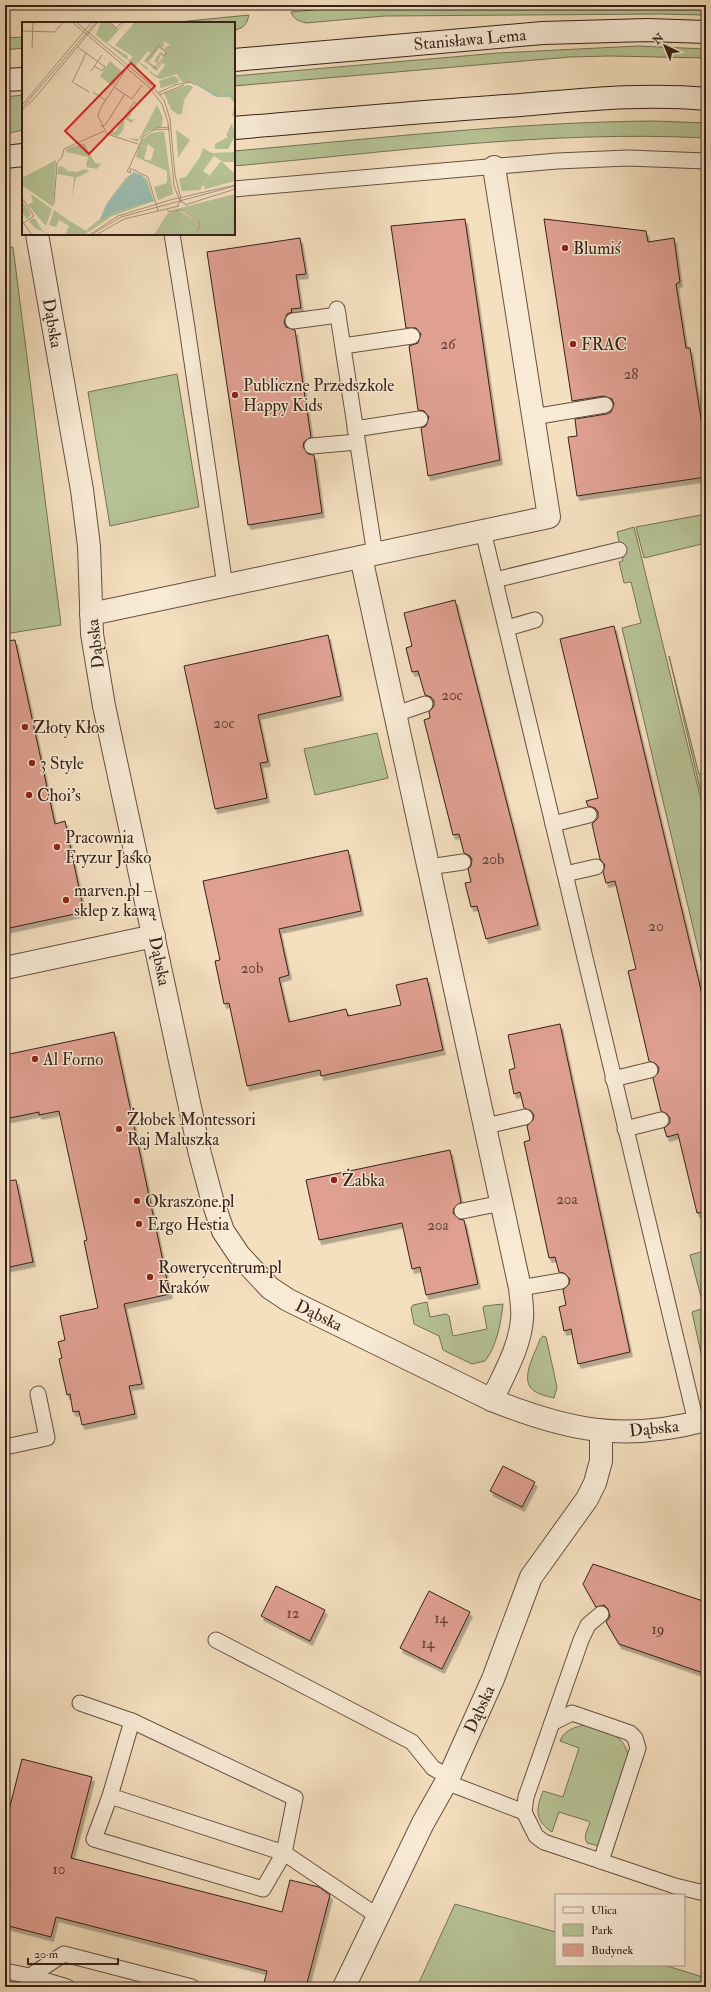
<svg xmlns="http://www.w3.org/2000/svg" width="711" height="1992" font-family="'IM FELL Double Pica',serif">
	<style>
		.green { fill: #b6c396; stroke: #767258 }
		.building { fill: #dfa091; stroke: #362119; filter: url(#shadow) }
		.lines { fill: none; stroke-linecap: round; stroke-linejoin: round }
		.lane-casing { stroke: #665042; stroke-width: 17 }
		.street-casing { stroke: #665042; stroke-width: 24 }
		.secondary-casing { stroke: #362119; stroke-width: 24 }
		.lane { stroke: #f8ead5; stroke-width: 15 }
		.street { stroke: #f8ead5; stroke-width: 22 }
		.secondary { stroke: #f8ead5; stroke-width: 22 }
		.poi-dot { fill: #8f2418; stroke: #f8ead5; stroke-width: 1.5 }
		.labels { text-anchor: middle; stroke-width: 3; stroke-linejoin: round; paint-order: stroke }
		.number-label { font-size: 15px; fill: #604137 }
		.street-label { font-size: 17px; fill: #362119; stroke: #f8ead5 }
		.poi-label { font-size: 17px; fill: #362119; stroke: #f8ead5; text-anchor: start }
		.inset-river { fill: none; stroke: #9cbdb1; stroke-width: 2 }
		.inset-road { fill: none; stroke: #a8937d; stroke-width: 1 }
		.view { fill: #d62828; fill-opacity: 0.15; stroke: #d62828; stroke-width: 2 }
		.inset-edge { fill: none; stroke: #362119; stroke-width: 2 }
	</style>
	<defs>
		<filter id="shadow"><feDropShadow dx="2.5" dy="4.5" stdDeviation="0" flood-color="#0004"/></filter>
	</defs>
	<rect width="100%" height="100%" fill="#f4dfbf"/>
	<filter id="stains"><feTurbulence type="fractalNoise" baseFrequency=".005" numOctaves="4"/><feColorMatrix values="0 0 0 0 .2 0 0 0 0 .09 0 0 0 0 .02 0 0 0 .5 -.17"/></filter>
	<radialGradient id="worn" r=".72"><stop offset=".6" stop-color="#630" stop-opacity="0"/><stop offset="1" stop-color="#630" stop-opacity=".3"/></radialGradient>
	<g class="green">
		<path d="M370,5h336v10l-47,-1 -274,2 -79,7c-7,-2 -12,-3 -15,-11z"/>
		<path d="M249,15c-2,9 -6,14 -15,15v-7h-66z"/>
		<polygon points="23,37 23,48 5,50 5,38"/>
		<polygon points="638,46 706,49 706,58 610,56 570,57 234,86 234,76 498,53"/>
		<polygon points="23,95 23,130 5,134 5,97"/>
		<path d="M655,121l51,2v15c-158,-8 -315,14 -472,28v-15c140,-12 280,-29 421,-30z"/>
		<polygon points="13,247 61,625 5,634 5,248"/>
		<polygon points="177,374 199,507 110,526 88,392"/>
		<polygon points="706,514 706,543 644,558 636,527"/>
		<polygon points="634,527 706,820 706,982 622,628 641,623 631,582 624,583 619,562 623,561 617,532"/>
		<polygon points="669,656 699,774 706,773 706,815"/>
		<polygon points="377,733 388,778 315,795 304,749"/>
		<polygon points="704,1251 706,1261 706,1376 692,1312 704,1308 690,1255"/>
		<path d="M427,1302l3,15 16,-3 3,2 4,20 34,-7 -4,-21 1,-2 19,-2c-2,18 -6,42 -18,57l-13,3 -29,-14 -4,-14 -25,-12 -3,-16 2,-3z"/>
		<path d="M543,1336l3,1 11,50 -3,11c-7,-2 -15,-3 -21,-8 -14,-11 3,-38 7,-51z"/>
		<path d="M587,1725c17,6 38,9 41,31l-29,90 -12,-3c-4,-6 0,-13 3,-20l-2,-2 -29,-9 -7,20c-18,-12 -16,-23 -9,-41l20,6 16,-49 -19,-7c4,-11 16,-15 27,-16z"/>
		<polygon points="455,1904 556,1932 556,1965 664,1965 706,1978 706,1987 417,1987"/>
	</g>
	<g class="building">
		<polygon points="465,219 500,460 428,476 421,428 426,426 429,417 424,411 418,410 409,346 418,343 421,334 416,328 406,328 391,226"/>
		<polygon points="544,219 646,231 648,242 674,238 680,282 676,284 686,348 690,348 706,451 706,477 577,496 568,437 577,436 575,419 607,414 611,412 614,404 612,399 604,396 572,401"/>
		<polygon points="300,238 306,274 296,275 301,308 291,309 292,312 287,314 284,322 286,327 295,330 311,437 304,442 303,447 308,454 314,455 322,513 248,525 207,252"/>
		<polygon points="455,600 538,925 486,939 477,906 471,907 465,883 471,882 468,869 471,866 472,860 470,856 464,853 459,834 453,835 424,720 430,718 429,712 434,706 434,701 431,697 425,695 418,671 412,672 406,648 412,646 404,613"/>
		<polygon points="614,626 706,1011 706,1212 697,1213 678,1134 667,1137 664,1128 670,1123 670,1118 667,1114 661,1111 653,1078 658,1073 659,1068 656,1064 649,1061 628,971 636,969 615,881 606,883 603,872 605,865 600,859 592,824 598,818 598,812 595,808 588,806 586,801 598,798 560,639"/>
		<polygon points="328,635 341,696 258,715 268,762 260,763 267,798 215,809 184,666"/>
		<polygon points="15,640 55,824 65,821 84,912 5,929 5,641"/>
		<polygon points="348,850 361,911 279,929 289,975 279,978 289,1022 346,1009 348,1016 401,1005 396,985 427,978 443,1050 321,1076 320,1070 247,1086 229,1003 224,1004 215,961 220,960 203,881"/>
		<polygon points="560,1024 630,1352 578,1364 571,1329 564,1331 559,1307 566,1305 563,1290 569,1284 570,1279 564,1273 559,1272 555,1257 549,1258 524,1142 530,1140 527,1126 533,1120 534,1115 531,1111 524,1108 520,1092 514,1094 509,1070 515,1068 508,1035"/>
		<polygon points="114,1032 170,1294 124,1304 142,1384 129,1386 135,1414 82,1425 79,1411 73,1412 70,1394 67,1395 59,1359 62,1358 58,1342 65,1340 60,1316 98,1308 84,1241 87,1240 59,1111 39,1115 39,1112 5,1119 5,1055"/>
		<polygon points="450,1150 461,1202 454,1208 453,1213 459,1219 464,1220 478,1284 426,1295 420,1267 412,1269 402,1223 319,1240 306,1180"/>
		<polygon points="16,1180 33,1262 5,1268 5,1181"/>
		<polygon points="503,1466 535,1482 522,1507 490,1491"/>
		<polygon points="593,1564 706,1602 706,1674 619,1644 606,1622 610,1617 608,1609 604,1605 596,1607 583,1584"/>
		<polygon points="276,1586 325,1610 310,1641 261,1616"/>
		<polygon points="429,1591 470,1612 442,1669 400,1648"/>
		<polygon points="22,1759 92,1777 71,1858 282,1912 290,1880 319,1887 330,1895 306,1987 263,1987 267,1971 56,1917 51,1937 5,1925 5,1826"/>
	</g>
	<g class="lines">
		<defs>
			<g id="lane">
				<polyline points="234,189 557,161 628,158 706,161"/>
				<polyline points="172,234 186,321 225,586"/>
				<polyline points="337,309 375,555"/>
				<polyline points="293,321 338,315"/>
				<polyline points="343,346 412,336"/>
				<polyline points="533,417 605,405"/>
				<polyline points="355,429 420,419"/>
				<polyline points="312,446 357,442"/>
				<polyline points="483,531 696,1422"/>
				<polyline points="495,580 619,550"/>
				<polyline points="507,628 535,620"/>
				<polyline points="396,714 425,704"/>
				<polyline points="553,824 589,815"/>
				<polyline points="429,867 463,862"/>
				<polyline points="565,874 596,867"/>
				<polyline points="613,1079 650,1070"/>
				<polyline points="486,1126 525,1117"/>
				<polyline points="625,1129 661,1120"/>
				<polyline points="462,1211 502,1203"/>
				<polyline points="520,1288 561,1281"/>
				<polyline points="5,1447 47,1438 38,1394"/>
				<polyline points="216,1640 412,1742 433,1768 449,1777"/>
				<polyline points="80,1703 132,1721"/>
				<polyline points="552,1723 572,1713 630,1733 635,1738 638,1748 601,1861"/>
				<polyline points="446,1782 524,1812 536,1836 544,1842 675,1886 700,1892 706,1891"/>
				<polyline points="110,1796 132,1721 295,1798 284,1853 263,1889 94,1839 110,1796 284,1853 379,1917"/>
				<polyline points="524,1812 526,1797 581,1640 588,1625 601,1614"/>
				<polyline points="5,1971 30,1976 64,1954 192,1987"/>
				<polyline points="30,1976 67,1987"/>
			</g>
			<g id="street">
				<path d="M37,234l45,256 7,56 3,88 12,72 96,448 12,45 11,32 16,24 31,33 18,12 204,100c77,31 133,42 214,20"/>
				<path d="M361,557l159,731c1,10 3,21 2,31 -2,28 -18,55 -30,81"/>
				<polyline points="91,614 549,517 494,167"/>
				<polyline points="5,968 154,936"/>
				<polyline points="344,1987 423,1823 449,1777 493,1679 531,1577 587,1499 595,1483 601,1461 601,1431"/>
			</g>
			<g id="secondary">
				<polyline points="234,60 543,33 648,30 706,32"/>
				<polyline points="5,80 23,79"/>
				<path d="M234,128c96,-8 191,-17 287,-23 61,-5 124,-12 185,-6"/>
				<polyline points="5,157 23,155"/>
			</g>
		</defs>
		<use href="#lane" class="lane-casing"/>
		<use href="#street" class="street-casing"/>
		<use href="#secondary" class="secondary-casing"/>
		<use href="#lane" class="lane"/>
		<use href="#street" class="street"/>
		<use href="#secondary" class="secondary"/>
	</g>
	<g class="poi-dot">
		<circle cx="565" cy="248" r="4"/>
		<circle cx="573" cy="344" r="4"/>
		<circle cx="235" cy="395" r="4"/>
		<circle cx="25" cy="727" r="4"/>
		<circle cx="32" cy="763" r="4"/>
		<circle cx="29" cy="795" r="4"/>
		<circle cx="57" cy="847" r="4"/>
		<circle cx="66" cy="900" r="4"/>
		<circle cx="35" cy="1059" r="4"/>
		<circle cx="119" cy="1129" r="4"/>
		<circle cx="334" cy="1180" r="4"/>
		<circle cx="137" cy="1201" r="4"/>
		<circle cx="139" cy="1224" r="4"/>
		<circle cx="150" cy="1277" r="4"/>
	</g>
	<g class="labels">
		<g class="number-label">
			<text x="448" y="349">26</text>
			<text x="631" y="379">28</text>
			<text x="452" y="700">20c</text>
			<text x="224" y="728">20c</text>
			<text x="493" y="864">20b</text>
			<text x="656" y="931">20</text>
			<text x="252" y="973">20b</text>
			<text x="567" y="1204">20a</text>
			<text x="438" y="1230">20a</text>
			<text x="293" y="1618">12</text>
			<text x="441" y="1623">14</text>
			<text x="658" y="1634">19</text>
			<text x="428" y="1648">14</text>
			<text x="59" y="1874">10</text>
		</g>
		<g class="street-label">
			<text transform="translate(470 39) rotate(-5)" y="6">Stanisława Lema</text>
			<text transform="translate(53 323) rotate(80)" y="6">Dąbska</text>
			<text transform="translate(95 644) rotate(-97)" y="6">Dąbska</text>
			<text transform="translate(160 961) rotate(78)" y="6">Dąbska</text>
			<text transform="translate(319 1315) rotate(26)" y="6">Dąbska</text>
			<text transform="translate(654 1428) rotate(-6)" y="6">Dąbska</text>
			<text transform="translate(479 1709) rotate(-65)" y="6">Dąbska</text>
		</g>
		<g class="poi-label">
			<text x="573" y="254">Blumiś</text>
			<text x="581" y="350">FRAC</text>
			<text x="243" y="391">Publiczne Przedszkole<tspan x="243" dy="20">Happy Kids</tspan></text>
			<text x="33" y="733">Złoty Kłos</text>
			<text x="40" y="769">3 Style</text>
			<text x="37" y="801">Choi's</text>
			<text x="65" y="843">Pracownia<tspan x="65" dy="20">Fryzur Jaśko</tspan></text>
			<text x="74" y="896">marven.pl –<tspan x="74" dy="20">sklep z kawą</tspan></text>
			<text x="43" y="1065">Al Forno</text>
			<text x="127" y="1125">Żłobek Montessori<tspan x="127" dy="20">Raj Maluszka</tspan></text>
			<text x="342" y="1186">Żabka</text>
			<text x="145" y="1207">Okraszone.pl</text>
			<text x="147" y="1230">Ergo Hestia</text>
			<text x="158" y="1273">Rowerycentrum.pl<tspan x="158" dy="20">Kraków</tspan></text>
		</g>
	</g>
	<g transform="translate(22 22)">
		<rect width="213" height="213" fill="#f4dfbf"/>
		<path d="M79,0l9,1 8,6 8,-7 -19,21 21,13 -1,4 -31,-25zM113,0h100v94h-3l3,-12 -5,-7h-14l-22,-14 -12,-1 -5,-8 -16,5 -4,-1 -8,-6 2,-4 -1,3 7,5 8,-11 -3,-2 -5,8 -6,-4 6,1 10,-14 -3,3 -3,-2 -6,13 -8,-8 10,-15 11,7 -4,-4 6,-3 -6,-4v6l-7,-2 -10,14 -1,3 4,4 -6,-5 6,-8 -2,-2 -9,11 9,6 -1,2 -9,-8 -2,5 -8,-6 5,-4 -18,-12zM137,26l6,4 -1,2 -4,-2 -6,9 3,3 -2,2 -6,-4zM88,39l13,11 -11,14 -12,-10zM152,54l5,3 -1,4 -17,5 -2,-7zM166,63l5,2 -9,13 -2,14h-5l-6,-5 -7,-16zM112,79l7,5 -7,-3 -2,4 -3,5 3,2 -4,4 5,2 3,-4 -6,10 2,-3 -7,-4 -2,11 -5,6 -9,-2 4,-6 -1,3 3,1zM135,83l6,13 -1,8 -15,6 -10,10 -8,-4 10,1zM210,101l3,13 -7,13h-13v-5l13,-7 -2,-2zM154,108l14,10 -12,18zM142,109l9,63 -15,6 -4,-13 13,-4v-12l-31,-14 3,-12 8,3 -3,11 7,2 3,-12 -6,-5 -1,3 -7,-2 2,-5 9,-7zM62,121l11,20 6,1 -4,5 -11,-2 2,-10 -22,-5v-3zM181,126l9,5 23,-1v10h-12l-9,-6 -11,15 6,4 -9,15 -18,1 -3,-12 7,-2 14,-20zM34,138l-2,33 -1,14 -31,-22v-7zM199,139l14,13v7l-30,8 -2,-5zM37,144l5,1 3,4 10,1 7,-3 6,2 -14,7 -4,19 2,-20 -17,-3zM112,150l13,7 7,22 -42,15 -23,16 -3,-2 14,-11 7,-16 18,-24zM9,172l21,15 -6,17 -18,-21 5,-3zM213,172v41h-38l2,-15 -16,-10 -15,1zM0,179l9,13 -4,5 -5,-7zM32,188l14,10 20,12 -3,3h-20l4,-9 -10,-6 -3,7 -7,-2zM157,189l19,10 1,3 -4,11h-41l14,-22zM10,197h3l8,12 7,4 -15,-7 -6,-7z" fill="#b6c396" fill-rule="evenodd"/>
		<path d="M111,151l9,2 12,26 -34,9 -20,10 7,-17z" fill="#9cbdb1"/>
		<path class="inset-river" d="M175,62l23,13M202,73l6,-1 5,6"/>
		<path class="inset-road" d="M50,0l77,65 13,17 6,18 6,64 6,15 7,4M54,0l74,62 14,16 6,19 5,56 6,24 -4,8M88,0l6,6 7,-6M0,9l33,1 8,-10M137,23l8,8 -12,15 -9,-7zM56,25l27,20 -3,4 -8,-5M10,27l1,-27M104,47l-26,40 -2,7 9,18 31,10M69,49l11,-16M50,61l14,-30M52,61l15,9M92,65l18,12 10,-14M71,70l12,8M136,71l17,-8 15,-3 6,3M137,73l25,-10M0,83l70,-83M0,86l74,-86M0,88l12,-11 64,-77M79,105l5,-3 19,-30M131,108l17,-1M107,146l14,-31 13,-9 13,-1M107,146l-2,3 3,2 1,-5M110,147l16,8 10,34M0,176l12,18 -12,8M32,182l3,-41 5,-6 2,-8 40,-18M163,183l50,-16M145,187l2,3 12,-2 17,10 2,5 -5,10M0,199l10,14M67,213l29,-19 52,-16 65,-15M69,213l30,-18 114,-31M74,213l28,-16 55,-13"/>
		<path class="view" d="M109,41l24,23 -66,68 -24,-23z"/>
		<rect width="213" height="213" class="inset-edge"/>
	</g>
	<rect width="711" height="1992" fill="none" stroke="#f4dfbf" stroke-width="20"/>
	<rect x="6" y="6" width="699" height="1980" fill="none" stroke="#362119" stroke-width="2"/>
	<rect x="10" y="10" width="691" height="1972" fill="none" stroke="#362119"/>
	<rect x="555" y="1894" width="130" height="72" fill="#f8ead5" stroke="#aa9a8a"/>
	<rect x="563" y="1907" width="20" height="6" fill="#f8ead5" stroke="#aa9a8a"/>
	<text x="591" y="1914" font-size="12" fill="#362119">Ulica</text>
	<rect x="563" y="1924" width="20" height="12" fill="#b6c396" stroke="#aa9a8a"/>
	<text x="591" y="1934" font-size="12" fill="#362119">Park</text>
	<rect x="563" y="1944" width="20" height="12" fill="#dfa091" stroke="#aa9a8a"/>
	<text x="591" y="1954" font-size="12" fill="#362119">Budynek</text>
	<g transform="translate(665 46) rotate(316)" stroke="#f8ead5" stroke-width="3" paint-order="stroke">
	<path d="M0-3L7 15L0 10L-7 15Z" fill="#362119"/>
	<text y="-6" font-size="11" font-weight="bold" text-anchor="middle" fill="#362119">N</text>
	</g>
	<path d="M28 1958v6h90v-6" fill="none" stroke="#362119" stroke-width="2"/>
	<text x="34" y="1958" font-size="12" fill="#362119" stroke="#f8ead5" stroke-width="3" paint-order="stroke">20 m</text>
	<rect width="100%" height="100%" filter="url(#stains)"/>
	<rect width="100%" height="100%" fill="url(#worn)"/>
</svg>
